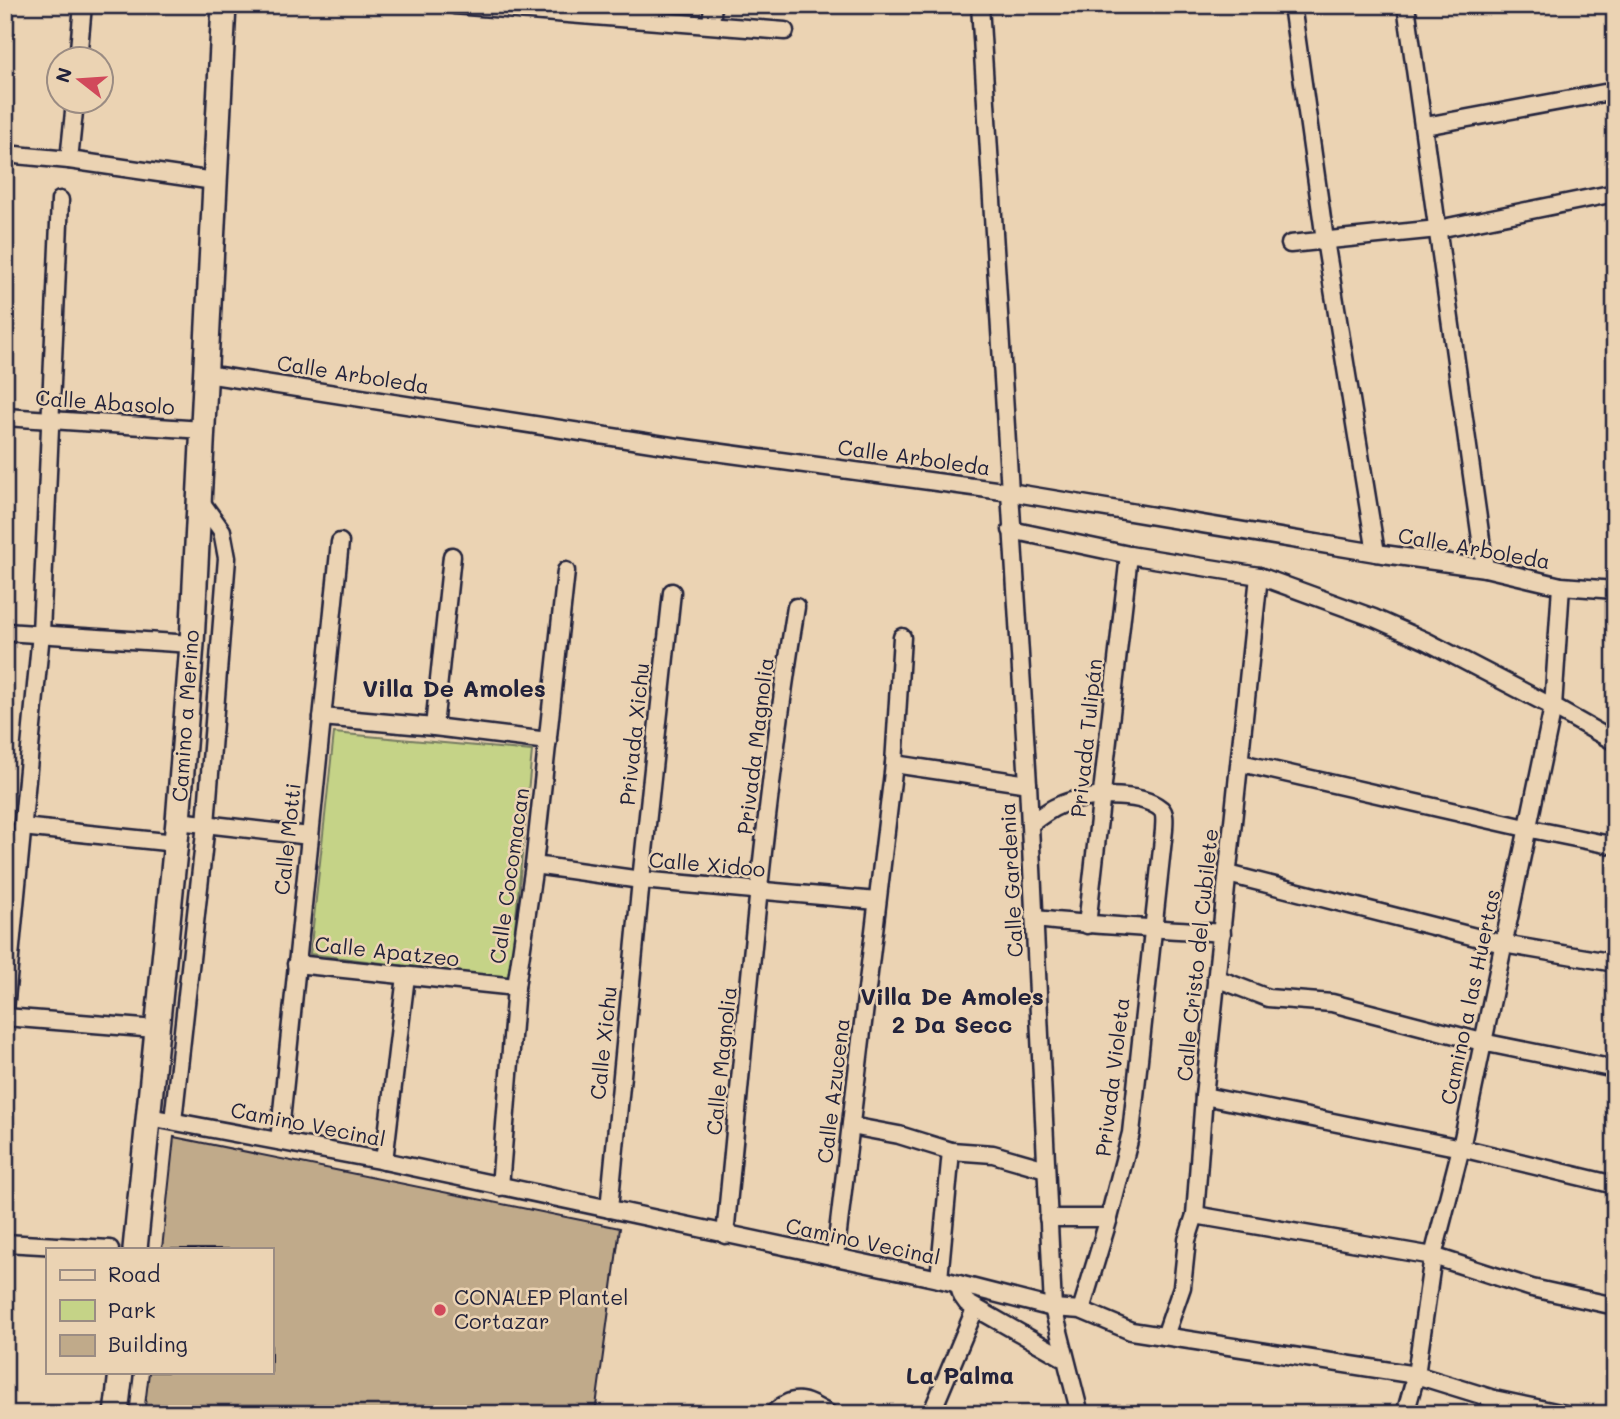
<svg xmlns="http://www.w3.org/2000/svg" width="1620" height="1419" font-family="Mali,sans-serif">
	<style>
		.green { fill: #c5d387; stroke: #747a61; stroke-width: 2 }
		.building { fill: #c0aa8a; stroke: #22223b; stroke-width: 2 }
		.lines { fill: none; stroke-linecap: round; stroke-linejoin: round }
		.street-casing { stroke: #22223b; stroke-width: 21 }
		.secondary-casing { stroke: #22223b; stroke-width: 28 }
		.street { stroke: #ebd3b3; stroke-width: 16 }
		.secondary { stroke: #ebd3b3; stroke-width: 23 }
		.poi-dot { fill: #d1495b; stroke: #ebd3b3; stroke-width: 2.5 }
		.labels { text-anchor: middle; stroke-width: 5; stroke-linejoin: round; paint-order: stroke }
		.street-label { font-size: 21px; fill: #22223b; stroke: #ebd3b3 }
		.poi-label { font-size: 21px; fill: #22223b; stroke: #ebd3b3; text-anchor: start }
		.quarter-label { font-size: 24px; font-weight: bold; fill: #22223b; stroke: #ebd3b3 }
	</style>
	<rect width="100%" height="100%" fill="#ebd3b3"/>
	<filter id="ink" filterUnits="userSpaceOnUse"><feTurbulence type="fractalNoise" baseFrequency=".0143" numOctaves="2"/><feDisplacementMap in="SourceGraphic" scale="14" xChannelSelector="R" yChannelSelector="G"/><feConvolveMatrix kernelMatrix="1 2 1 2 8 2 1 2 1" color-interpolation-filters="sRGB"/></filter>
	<g filter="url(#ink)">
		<polygon class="green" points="334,733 532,751 510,979 310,954"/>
		<polygon class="building" points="174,1137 620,1228 595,1414 144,1414 149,1372 271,1372 271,1249 162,1249"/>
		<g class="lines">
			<defs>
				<g id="street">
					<polyline points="454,5 785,31"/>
					<polyline points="980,5 1028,784 1053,1308 1080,1414"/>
					<polyline points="1292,5 1325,240 1376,553"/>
					<polyline points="1406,5 1485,568"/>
					<polyline points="711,24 713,5"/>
					<polyline points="78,60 83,5"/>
					<polyline points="1425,126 1615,91"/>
					<polyline points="5,154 69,160 214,181"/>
					<polyline points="69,160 75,102"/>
					<polyline points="1290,244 1438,229 1615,193"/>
					<polyline points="206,374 671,446 1010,492 1376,553 1485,568 1561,586 1615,590"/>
					<polyline points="5,417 203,430"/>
					<polyline points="1011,530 1129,555 1259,576 1374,618 1426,641 1553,707 1615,742"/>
					<polyline points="5,632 192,644"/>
					<polyline points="322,717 434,727 548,741"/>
					<polyline points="434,727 452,556"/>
					<polyline points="1241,763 1526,828 1615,846"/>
					<polyline points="894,764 1028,784"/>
					<polyline points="178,821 310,836"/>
					<path d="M1030,824c9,-6 18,-14 28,-18 23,-12 82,-15 103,3 5,5 3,15 3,21l-33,303 -22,85 -28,92"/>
					<polyline points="22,827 176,843"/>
					<polyline points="534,865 641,880 877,901"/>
					<polyline points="1228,874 1503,944 1615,963"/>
					<path d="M1035,919c62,7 125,9 187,14"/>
					<polyline points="1087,925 1129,555"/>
					<polyline points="296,964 516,987"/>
					<polyline points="1216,978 1268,998 1332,1003 1482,1042 1615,1069"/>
					<polyline points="5,1010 41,633 60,200"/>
					<polyline points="5,1017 156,1029"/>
					<polyline points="1204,1096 1461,1148 1615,1185"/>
					<polyline points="149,1117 384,1161 939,1279 1053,1308 1081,1310 1131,1331 1416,1375 1494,1399 1565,1414"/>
					<polyline points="173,1121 206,824 227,558 222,531 199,499"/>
					<polyline points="851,1126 899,1135 951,1151 993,1154 1046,1169"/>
					<polyline points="279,1141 340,542"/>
					<polyline points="384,1161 406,976"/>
					<polyline points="500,1187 516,987 534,865 566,571"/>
					<polyline points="609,1209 641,880 672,592"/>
					<polyline points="1195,1215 1433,1256 1532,1288 1615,1306"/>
					<polyline points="1048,1218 1109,1218"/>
					<path d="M725,1235c21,-210 37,-420 71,-628"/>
					<polyline points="5,1243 110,1249"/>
					<polyline points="835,1257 894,764 902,637"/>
					<polyline points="939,1279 951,1151"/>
					<polyline points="958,1284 962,1296 967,1303 1064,1358"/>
					<polyline points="1165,1336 1182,1287 1187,1240 1195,1215 1204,1096 1259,576"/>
					<path d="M773,1414c21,-22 33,-13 56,0"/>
					<polyline points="931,1414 975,1309"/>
					<polyline points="1405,1414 1416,1375 1433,1256 1461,1148 1553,707 1561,586"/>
				</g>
				<g id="secondary">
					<polyline points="135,1249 178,821 192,644 224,5"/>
					<polyline points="116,1414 121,1372"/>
				</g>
			</defs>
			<use href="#street" class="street-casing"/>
			<use href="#secondary" class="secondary-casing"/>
			<use href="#street" class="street"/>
			<use href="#secondary" class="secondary"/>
		</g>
	</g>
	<circle class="poi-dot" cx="440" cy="1310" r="7"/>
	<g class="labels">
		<g class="street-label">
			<text transform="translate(353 375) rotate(9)" y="7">Calle Arboleda</text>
			<text transform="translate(105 403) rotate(4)" y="7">Calle Abasolo</text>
			<text transform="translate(914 458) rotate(8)" y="7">Calle Arboleda</text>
			<text transform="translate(1474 549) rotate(10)" y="7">Calle Arboleda</text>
			<text transform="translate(186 716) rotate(-86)" y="7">Camino a Merino</text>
			<text transform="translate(635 734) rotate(-84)" y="7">Privada Xichu</text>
			<text transform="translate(1087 738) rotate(-84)" y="7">Privada Tulipán</text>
			<text transform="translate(756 746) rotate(-83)" y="7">Privada Magnolia</text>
			<text transform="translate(288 839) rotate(-84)" y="7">Calle Motti</text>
			<text transform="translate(707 865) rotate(5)" y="7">Calle Xidoo</text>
			<text transform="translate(510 876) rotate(-82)" y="7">Calle Cocomacan</text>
			<text transform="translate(1012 880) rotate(-93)" y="7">Calle Gardenia</text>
			<text transform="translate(387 952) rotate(6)" y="7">Calle Apatzeo</text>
			<text transform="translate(1198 955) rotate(-84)" y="7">Calle Cristo del Cubilete</text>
			<text transform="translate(1471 997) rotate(-78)" y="7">Camino a las Huertas</text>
			<text transform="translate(604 1043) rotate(-84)" y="7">Calle Xichu</text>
			<text transform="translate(722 1061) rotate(-84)" y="7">Calle Magnolia</text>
			<text transform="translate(1113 1077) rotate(-83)" y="7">Privada Violeta</text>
			<text transform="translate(834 1091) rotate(-83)" y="7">Calle Azucena</text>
			<text transform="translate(308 1125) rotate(11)" y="7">Camino Vecinal</text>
			<text transform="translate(863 1242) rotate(12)" y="7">Camino Vecinal</text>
		</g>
		<g class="poi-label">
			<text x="454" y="1305">CONALEP Plantel<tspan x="454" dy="24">Cortazar</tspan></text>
		</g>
		<g class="quarter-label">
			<text x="454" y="697">Villa De Amoles</text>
			<text x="952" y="1005">Villa De Amoles<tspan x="952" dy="28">2 Da Secc</tspan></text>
			<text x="960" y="1384">La Palma</text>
		</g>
	</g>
	<rect width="1620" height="1419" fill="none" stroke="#ebd3b3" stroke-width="28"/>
	<rect x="14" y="14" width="1592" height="1391" fill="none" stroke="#22223b" stroke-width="2.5" filter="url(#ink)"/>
	<rect x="46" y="1248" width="228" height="126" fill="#ebd3b3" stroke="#9b8c83" stroke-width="2"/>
	<rect x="60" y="1270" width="35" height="10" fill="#ebd3b3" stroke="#9b8c83" stroke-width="2"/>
	<text x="108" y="1282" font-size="21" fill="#22223b">Road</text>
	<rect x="60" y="1300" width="35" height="21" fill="#c5d387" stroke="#9b8c83" stroke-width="2"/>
	<text x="108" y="1318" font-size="21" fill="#22223b">Park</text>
	<rect x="60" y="1335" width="35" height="21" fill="#c0aa8a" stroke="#9b8c83" stroke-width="2"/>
	<text x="108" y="1352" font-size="21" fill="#22223b">Building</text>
	<g transform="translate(80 80) rotate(287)"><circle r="33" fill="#ebd3b3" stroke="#9b8c83" stroke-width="2"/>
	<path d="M0-5L12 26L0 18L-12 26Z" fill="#d1495b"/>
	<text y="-10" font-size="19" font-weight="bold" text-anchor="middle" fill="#22223b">N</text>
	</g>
</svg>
